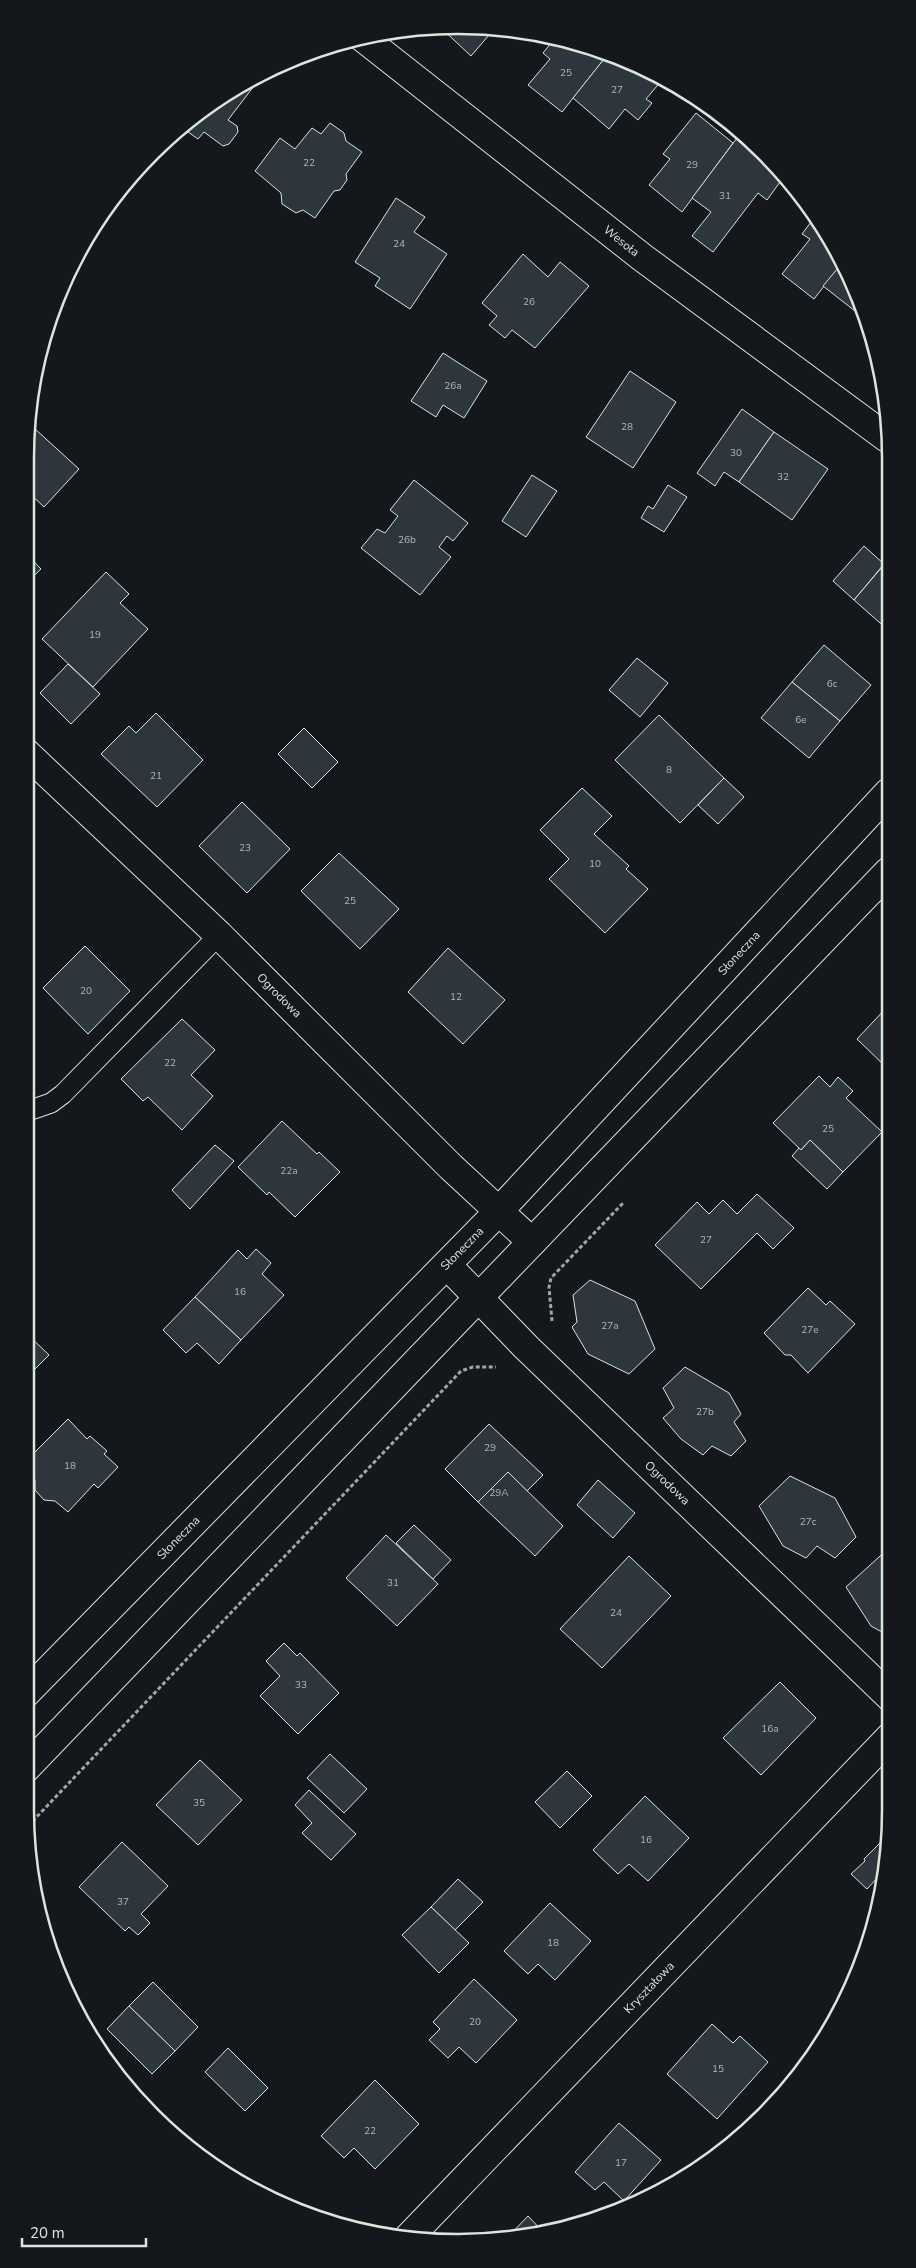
<svg xmlns="http://www.w3.org/2000/svg" width="916" height="2268" font-family="'Nunito Sans',sans-serif">
	<style>
		.building { fill: #2c363c; stroke: #d8e6dc }
		.lines { fill: none; stroke-linecap: round; stroke-linejoin: round }
		.lane-casing { stroke: #d8e6dc; stroke-width: 21 }
		.street-casing { stroke: #d8e6dc; stroke-width: 30 }
		.path { stroke: #9da8a2; stroke-width: 3; stroke-dasharray: 4 2.5; stroke-linecap: butt }
		.lane { stroke: #14181c; stroke-width: 19 }
		.street { stroke: #14181c; stroke-width: 28 }
		.labels { text-anchor: middle; stroke-width: 4; stroke-linejoin: round; paint-order: stroke }
		.number-label { font-size: 10px; fill: #adbab4 }
		.street-label { font-size: 12px; fill: #d8e6dc; stroke: #14181c }
		.rim { fill: none; stroke: #d8e6dc; stroke-width: 2.5 }
	</style>
	<rect width="100%" height="100%" fill="#14181c"/>
	<g class="building">
		<polygon points="439,26 495,28 471,56"/>
		<polygon points="555,38 597,48 608,54 562,112 528,85 550,59 543,53"/>
		<polygon points="608,54 662,80 646,99 652,103 638,120 625,109 609,129 573,98"/>
		<polygon points="252,79 257,82 228,120 237,126 238,132 229,144 223,146 204,132 198,139 181,127 194,115"/>
		<polygon points="696,113 733,143 682,212 649,185 670,159 663,154"/>
		<polygon points="330,123 344,133 346,141 362,152 346,174 347,180 340,190 334,191 315,218 303,210 296,213 282,204 281,193 255,171 280,138 295,149 312,128 321,134"/>
		<polygon points="740,134 785,175 767,200 758,193 713,252 692,236 711,212 692,198"/>
		<polygon points="396,198 425,217 414,232 447,254 410,309 375,286 380,278 355,262"/>
		<polygon points="814,218 843,262 814,299 782,274 810,239 802,234"/>
		<polygon points="523,254 548,277 560,262 589,286 535,348 512,330 505,338 489,325 497,316 482,303"/>
		<polygon points="843,262 859,307 855,311 823,286"/>
		<polygon points="443,353 487,381 464,418 443,405 436,417 411,401"/>
		<polygon points="630,371 676,402 633,468 586,437"/>
		<polygon points="742,409 774,432 739,482 724,472 715,486 697,473"/>
		<polygon points="35,429 79,469 44,507 25,489 25,458 29,436"/>
		<polygon points="774,432 828,469 792,520 739,482"/>
		<polygon points="532,475 557,491 526,537 502,521"/>
		<polygon points="414,480 468,523 453,541 447,536 439,547 451,557 420,595 361,548 377,529 385,533 398,516 390,510"/>
		<polygon points="668,485 687,497 664,532 641,518 648,506 653,509"/>
		<polygon points="864,546 884,564 854,600 833,581"/>
		<polygon points="25,552 41,569 25,584"/>
		<polygon points="888,560 888,630 854,600"/>
		<polygon points="106,572 129,594 120,603 148,629 93,687 42,639"/>
		<polygon points="824,645 871,685 840,721 792,682"/>
		<polygon points="637,658 668,683 640,717 609,690"/>
		<polygon points="68,664 100,694 71,724 40,693"/>
		<polygon points="792,682 840,721 809,758 761,718"/>
		<polygon points="156,713 203,760 157,807 101,754 129,726 136,733"/>
		<polygon points="659,715 724,778 680,823 615,760"/>
		<polygon points="304,728 338,762 312,788 278,754"/>
		<polygon points="724,778 744,797 718,824 698,805"/>
		<polygon points="582,788 612,816 594,834 629,866 626,869 648,889 605,933 549,879 569,859 540,830"/>
		<polygon points="242,802 290,849 247,893 199,846"/>
		<polygon points="339,853 399,909 360,949 301,891"/>
		<polygon points="25,884 32,890 25,899"/>
		<polygon points="85,946 130,991 88,1034 43,988"/>
		<polygon points="448,948 505,1000 463,1044 408,992"/>
		<polygon points="889,1005 889,1070 857,1039"/>
		<polygon points="182,1019 215,1050 191,1075 213,1096 182,1130 148,1097 143,1101 121,1079"/>
		<polygon points="819,1076 830,1087 838,1077 853,1091 846,1098 882,1132 843,1172 810,1140 801,1150 773,1123"/>
		<polygon points="282,1121 317,1154 319,1152 340,1172 295,1217 269,1192 267,1195 238,1167"/>
		<polygon points="810,1140 843,1172 827,1189 792,1156 799,1148 801,1150"/>
		<polygon points="215,1145 234,1161 190,1209 172,1190"/>
		<polygon points="757,1194 794,1228 773,1249 757,1233 701,1289 655,1245 697,1202 709,1214 723,1200 737,1214"/>
		<polygon points="256,1249 271,1263 262,1274 284,1295 241,1340 195,1297 238,1250 247,1259"/>
		<polygon points="590,1280 635,1301 655,1349 629,1374 588,1354 572,1327 577,1322 573,1295"/>
		<polygon points="808,1288 826,1305 830,1301 855,1324 808,1373 791,1355 785,1355 764,1333"/>
		<polygon points="195,1297 241,1340 219,1364 197,1343 186,1353 163,1330"/>
		<polygon points="25,1332 49,1355 25,1379"/>
		<polygon points="685,1367 729,1393 741,1414 734,1422 746,1441 731,1456 712,1446 703,1455 681,1439 663,1418 674,1408 663,1388"/>
		<polygon points="68,1419 87,1439 90,1436 107,1451 104,1454 118,1467 98,1488 94,1484 68,1512 55,1501 44,1500 35,1490 35,1480 25,1469 25,1462"/>
		<polygon points="489,1424 543,1475 527,1491 508,1472 478,1502 445,1469"/>
		<polygon points="508,1472 563,1526 535,1556 478,1502"/>
		<polygon points="790,1476 835,1498 856,1537 835,1558 817,1546 806,1558 783,1546 759,1506"/>
		<polygon points="598,1480 635,1513 613,1538 577,1505"/>
		<polygon points="414,1525 451,1560 433,1579 396,1543"/>
		<polygon points="386,1535 438,1584 397,1626 346,1578"/>
		<polygon points="890,1547 891,1637 871,1626 846,1587"/>
		<polygon points="629,1556 671,1596 602,1668 560,1629"/>
		<polygon points="284,1643 297,1656 300,1653 339,1693 298,1734 260,1696 280,1676 266,1661"/>
		<polygon points="780,1682 816,1718 761,1775 723,1738"/>
		<polygon points="330,1754 367,1789 344,1813 307,1778"/>
		<polygon points="200,1760 242,1800 198,1845 156,1805"/>
		<polygon points="567,1771 592,1796 560,1828 535,1802"/>
		<polygon points="309,1790 356,1834 331,1860 302,1833 312,1823 295,1805"/>
		<polygon points="645,1796 689,1838 648,1881 629,1864 618,1874 593,1850"/>
		<polygon points="887,1836 880,1875 867,1889 851,1874 865,1861 864,1859"/>
		<polygon points="122,1842 168,1886 141,1914 150,1923 138,1935 129,1927 125,1931 79,1887"/>
		<polygon points="458,1879 483,1902 455,1930 431,1907"/>
		<polygon points="550,1903 591,1941 555,1980 538,1964 528,1974 504,1951"/>
		<polygon points="431,1907 469,1943 439,1973 402,1935"/>
		<polygon points="474,1979 517,2020 476,2063 459,2047 448,2058 429,2040 440,2029 433,2022"/>
		<polygon points="153,1982 198,2027 175,2051 129,2006"/>
		<polygon points="129,2006 175,2051 152,2074 107,2029"/>
		<polygon points="712,2024 733,2043 740,2036 768,2062 717,2119 667,2074"/>
		<polygon points="228,2048 268,2088 245,2111 205,2072"/>
		<polygon points="375,2080 419,2124 375,2169 354,2148 344,2158 321,2136"/>
		<polygon points="619,2123 661,2160 624,2201 604,2182 595,2190 575,2172"/>
		<polygon points="528,2216 545,2234 509,2236"/>
	</g>
	<g class="lines">
		<defs>
			<polyline id="lane" points="25,1112 51,1103 63,1094 219,935"/>
			<g id="street">
				<path id="s1" d="M362,37l281,221 244,180"/>
				<path id="s2" d="M25,752l194,183 232,232 81,75"/>
				<path id="s3" d="M447,1265l79,82 365,351"/>
				<path id="s4" d="M25,1694l474,-483 389,-418"/>
				<polyline points="25,1769 889,871"/>
				<path id="s5" d="M407,2239l484,-503"/>
			</g>
		</defs>
		<use href="#lane" class="lane-casing"/>
		<use href="#street" class="street-casing"/>
		<g class="path">
			<polyline points="552,1321 549,1287 551,1278 624,1202"/>
			<polyline points="28,1826 461,1371 473,1367 496,1367"/>
		</g>
		<use href="#lane" class="lane"/>
		<use href="#street" class="street"/>
	</g>
	<g class="labels">
		<g class="number-label">
			<text x="566" y="76">25</text>
			<text x="617" y="93">27</text>
			<text x="309" y="166">22</text>
			<text x="692" y="168">29</text>
			<text x="725" y="199">31</text>
			<text x="399" y="247">24</text>
			<text x="529" y="305">26</text>
			<text x="453" y="389">26a</text>
			<text x="627" y="430">28</text>
			<text x="736" y="456">30</text>
			<text x="783" y="480">32</text>
			<text x="407" y="543">26b</text>
			<text x="95" y="638">19</text>
			<text x="832" y="687">6c</text>
			<text x="801" y="723">6e</text>
			<text x="669" y="773">8</text>
			<text x="156" y="779">21</text>
			<text x="245" y="851">23</text>
			<text x="595" y="867">10</text>
			<text x="350" y="904">25</text>
			<text x="86" y="994">20</text>
			<text x="456" y="1000">12</text>
			<text x="170" y="1066">22</text>
			<text x="828" y="1132">25</text>
			<text x="289" y="1174">22a</text>
			<text x="706" y="1243">27</text>
			<text x="240" y="1295">16</text>
			<text x="610" y="1329">27a</text>
			<text x="810" y="1333">27e</text>
			<text x="705" y="1415">27b</text>
			<text x="490" y="1451">29</text>
			<text x="70" y="1469">18</text>
			<text x="499" y="1496">29A</text>
			<text x="808" y="1525">27c</text>
			<text x="393" y="1586">31</text>
			<text x="616" y="1616">24</text>
			<text x="301" y="1688">33</text>
			<text x="770" y="1732">16a</text>
			<text x="199" y="1806">35</text>
			<text x="646" y="1843">16</text>
			<text x="123" y="1905">37</text>
			<text x="553" y="1946">18</text>
			<text x="475" y="2025">20</text>
			<text x="718" y="2072">15</text>
			<text x="370" y="2134">22</text>
			<text x="621" y="2166">17</text>
		</g>
		<g class="street-label">
			<text dy="4" stroke="none"><textPath href="#s1" startOffset="330">Wesoła</textPath></text>
			<text dy="4" stroke="none"><textPath href="#s4" startOffset="1029">Słoneczna</textPath></text>
			<text dy="4" stroke="none"><textPath href="#s2" startOffset="352">Ogrodowa</textPath></text>
			<text dy="4" stroke="none"><textPath href="#s4" startOffset="624">Słoneczna</textPath></text>
			<text dy="4" stroke="none"><textPath href="#s3" startOffset="310">Ogrodowa</textPath></text>
			<text dy="4" stroke="none"><textPath href="#s4" startOffset="219">Słoneczna</textPath></text>
			<text dy="4" stroke="none"><textPath href="#s5" startOffset="349">Kryształowa</textPath></text>
		</g>
	</g>
	<path d="M0 0H916V2268H0ZM458 34H458A424 424 0 0 1 882 458V1810A424 424 0 0 1 458 2234H458A424 424 0 0 1 34 1810V458A424 424 0 0 1 458 34Z" fill="#14181c" fill-rule="evenodd"/>
	<path class="rim" d="M458 34H458A424 424 0 0 1 882 458V1810A424 424 0 0 1 458 2234H458A424 424 0 0 1 34 1810V458A424 424 0 0 1 458 34Z"/>
	<path d="M22 2238v8h124v-8" fill="none" stroke="#d8e6dc" stroke-width="2.5"/>
	<text x="30" y="2238" font-size="15" fill="#d8e6dc" stroke="#14181c" stroke-width="4" paint-order="stroke">20 m</text>
</svg>
